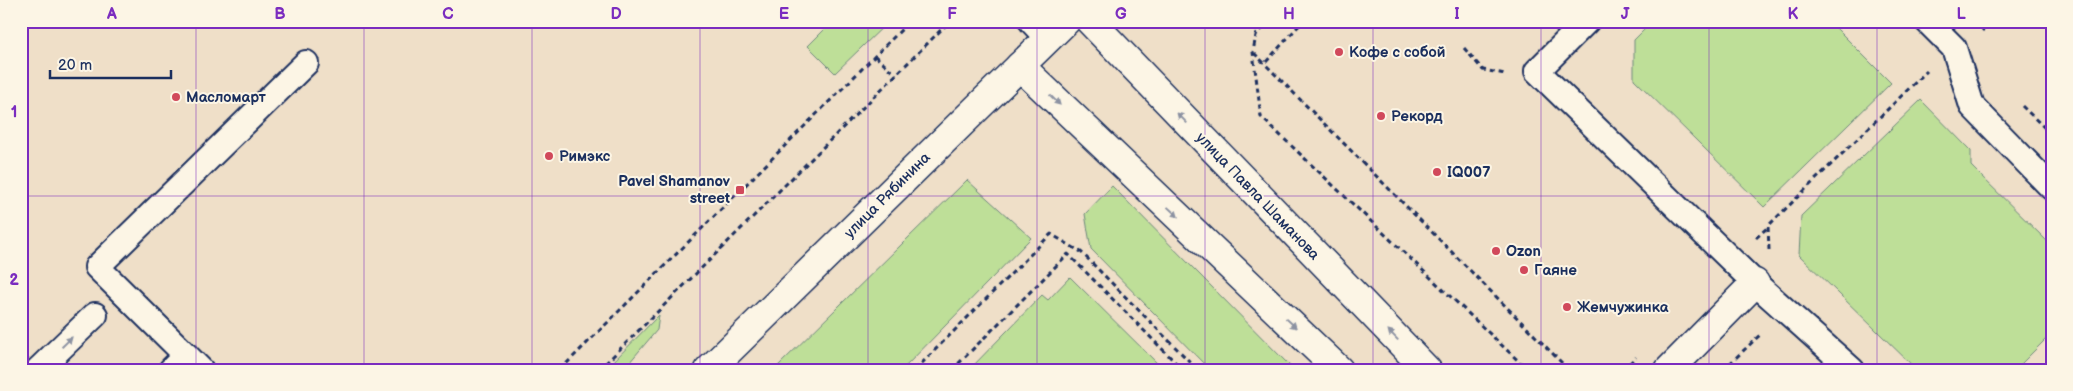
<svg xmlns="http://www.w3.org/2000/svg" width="2073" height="391" font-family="'Balsamiq Sans',sans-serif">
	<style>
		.green { fill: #bedf98; stroke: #6c877b }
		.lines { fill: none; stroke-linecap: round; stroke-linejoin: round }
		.lane-casing { stroke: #1b2f5e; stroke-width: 28 }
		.street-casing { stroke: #1b2f5e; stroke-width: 31 }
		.secondary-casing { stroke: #1b2f5e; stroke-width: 31 }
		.path { stroke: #1b2f5e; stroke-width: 3; stroke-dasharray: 5 4; stroke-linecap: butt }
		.lane { stroke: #fcf5e5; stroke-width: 24 }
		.street { stroke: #fcf5e5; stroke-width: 28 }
		.secondary { stroke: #fcf5e5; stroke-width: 28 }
		.oneway { fill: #8c92a2 }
		.grid { fill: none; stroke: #7b2cbf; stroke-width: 1; stroke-opacity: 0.55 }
		.poi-dot { fill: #d1495b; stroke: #fcf5e5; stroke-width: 2 }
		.labels { text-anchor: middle; stroke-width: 4; stroke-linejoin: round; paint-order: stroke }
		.poi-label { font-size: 15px; font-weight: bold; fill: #1b2f5e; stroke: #fcf5e5; text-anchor: start }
		.street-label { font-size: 15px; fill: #1b2f5e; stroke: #fcf5e5 }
		.neatline { fill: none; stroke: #7b2cbf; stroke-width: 2 }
		.grid-label { font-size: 16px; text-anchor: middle; font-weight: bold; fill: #7b2cbf }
	</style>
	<rect width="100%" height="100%" fill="#efdfc8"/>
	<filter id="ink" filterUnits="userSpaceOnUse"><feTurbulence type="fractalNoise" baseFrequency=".02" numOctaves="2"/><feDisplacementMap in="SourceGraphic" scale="10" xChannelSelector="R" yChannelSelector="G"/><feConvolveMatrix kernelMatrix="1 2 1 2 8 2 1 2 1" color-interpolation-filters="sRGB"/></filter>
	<g filter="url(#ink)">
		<g class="green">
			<polygon points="833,21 889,21 835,73 808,46"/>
			<polygon points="1653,21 1829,21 1891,83 1764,207 1634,79 1634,40"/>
			<polygon points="1921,100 1971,151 1971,166 2052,246 2052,333 2015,370 1917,370 1799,255 1801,216"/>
			<polygon points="967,180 1031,238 902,370 774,370"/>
			<polygon points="1112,186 1294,370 1210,370 1091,249 1085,214"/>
			<polygon points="1070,277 1164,370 969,370 1042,295 1048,300"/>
			<polygon points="659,315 657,330 623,370 605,370"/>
		</g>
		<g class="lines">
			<defs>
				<g id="lane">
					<polyline points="1031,21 1048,39"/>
					<polyline points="1587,21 1537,71 1755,283 1852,370"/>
					<polyline points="1927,21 1954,48 1972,106 2052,188"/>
					<polyline points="186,355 97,267 306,63"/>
					<polyline points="38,370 95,315"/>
					<polyline points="171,370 186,355 201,370"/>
				</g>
				<polyline id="street" points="1669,370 1755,283"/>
				<g id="secondary">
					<polyline points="1090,21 1427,370"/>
					<polyline points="1020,66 1339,370"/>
					<polyline points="709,370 1066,21"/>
				</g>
			</defs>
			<use href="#lane" class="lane-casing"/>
			<use href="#street" class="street-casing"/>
			<use href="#secondary" class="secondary-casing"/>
			<g class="path">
				<polyline points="1270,21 1256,35 1253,52 1261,117 1528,370"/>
				<polyline points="1982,31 1992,21"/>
				<polyline points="1464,48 1483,70 1505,74"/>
				<polyline points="1254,53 1569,370"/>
				<polyline points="875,56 896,75"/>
				<polyline points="1266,62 1303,21"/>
				<polyline points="2022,106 2052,135"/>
				<polyline points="1756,238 1768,227"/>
				<polyline points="1769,250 1768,226 1927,71"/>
				<polyline points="560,370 910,21"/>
				<polyline points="599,370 950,21"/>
				<polyline points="915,370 1051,234 1081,252 1198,370"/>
				<polyline points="952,370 1068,254 1183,370"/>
				<polyline points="1623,370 1636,357"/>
				<polyline points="1723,370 1762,333"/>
			</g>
			<use href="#lane" class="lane"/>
			<use href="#street" class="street"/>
			<use href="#secondary" class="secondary"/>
		</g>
		<defs><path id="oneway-solid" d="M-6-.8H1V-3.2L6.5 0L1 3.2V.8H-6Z" transform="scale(1.25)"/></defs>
		<g class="oneway">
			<use href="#oneway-solid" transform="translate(1055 100) rotate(44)"/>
			<use href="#oneway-solid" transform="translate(1182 118) rotate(-134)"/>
			<use href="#oneway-solid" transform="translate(1173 212) rotate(43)"/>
			<use href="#oneway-solid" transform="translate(1291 323) rotate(43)"/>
			<use href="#oneway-solid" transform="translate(1393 335) rotate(-134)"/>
			<use href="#oneway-solid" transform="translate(67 342) rotate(-44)"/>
		</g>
	</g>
	<path class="grid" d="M196,21v349M364,21v349M532,21v349M700,21v349M868,21v349M1037,21v349M1205,21v349M1373,21v349M1541,21v349M1709,21v349M1877,21v349M21,196h2031"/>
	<g class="poi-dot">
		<circle cx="1339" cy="52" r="5"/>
		<circle cx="176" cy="97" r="5"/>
		<circle cx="1381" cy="116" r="5"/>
		<circle cx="549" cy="156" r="5"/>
		<circle cx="1437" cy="172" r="5"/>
		<rect x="735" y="185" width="10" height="10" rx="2.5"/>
		<circle cx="1496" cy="251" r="5"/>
		<circle cx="1524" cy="270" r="5"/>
		<circle cx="1567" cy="307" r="5"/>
	</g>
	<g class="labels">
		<g class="poi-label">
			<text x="1349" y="57">Кофе с собой</text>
			<text x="186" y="102">Масломарт</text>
			<text x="1391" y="121">Рекорд</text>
			<text x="559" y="161">Римэкс</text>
			<text x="1447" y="177">IQ007</text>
			<text x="730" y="186" text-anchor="end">Pavel Shamanov<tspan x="730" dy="17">street</tspan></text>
			<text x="1506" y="256">Ozon</text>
			<text x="1534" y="275">Гаяне</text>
			<text x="1577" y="312">Жемчужинка</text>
		</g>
		<g class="street-label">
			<text transform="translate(887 195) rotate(-45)" y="5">улица Рябинина</text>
			<text transform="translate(1258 196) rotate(46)" y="5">улица Павла Шаманова</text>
		</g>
	</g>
	<rect width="2073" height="391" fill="none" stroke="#fcf5e5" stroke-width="55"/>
	<path d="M50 70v8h121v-8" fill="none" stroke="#1b2f5e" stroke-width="2.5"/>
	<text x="58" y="70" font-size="15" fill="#1b2f5e" stroke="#fcf5e5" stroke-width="4" paint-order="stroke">20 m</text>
	<rect x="28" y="28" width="2018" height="336" class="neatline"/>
	<g class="grid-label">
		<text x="112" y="19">A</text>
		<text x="280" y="19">B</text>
		<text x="448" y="19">C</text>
		<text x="616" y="19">D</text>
		<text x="784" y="19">E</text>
		<text x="952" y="19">F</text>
		<text x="1121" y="19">G</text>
		<text x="1289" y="19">H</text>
		<text x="1457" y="19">I</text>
		<text x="1625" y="19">J</text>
		<text x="1793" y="19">K</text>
		<text x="1961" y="19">L</text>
		<text x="14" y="117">1</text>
		<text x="14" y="285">2</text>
	</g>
</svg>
